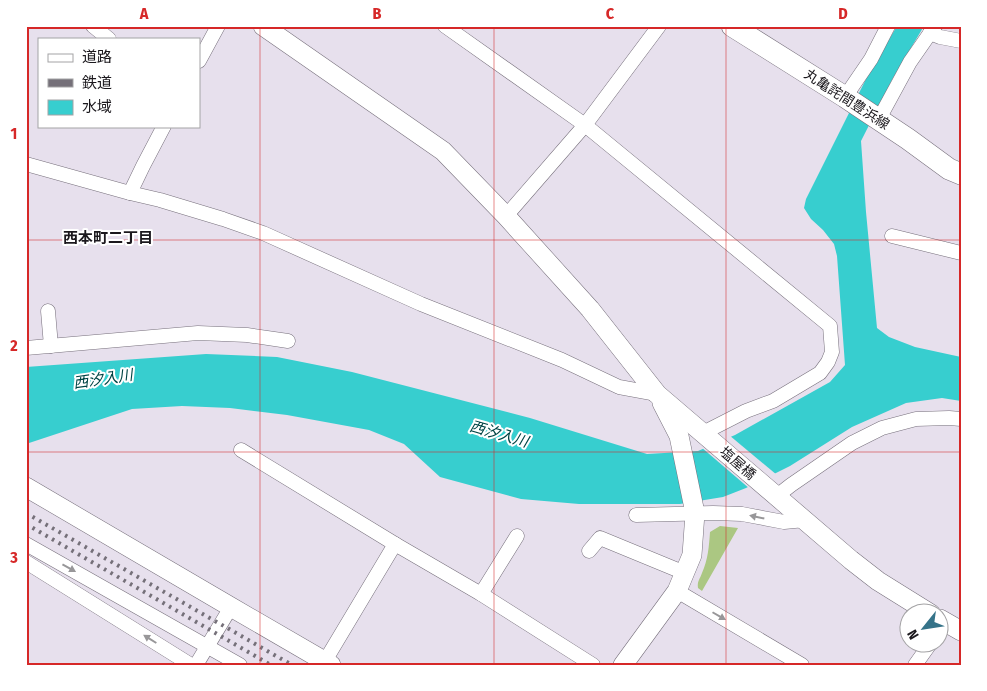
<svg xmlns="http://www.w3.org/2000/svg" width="987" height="691" font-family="'Fira Sans Condensed','Noto Sans JP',sans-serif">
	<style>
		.green { fill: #abc782 }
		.water { fill: #37cecf }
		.pier { fill: #e7e0ed }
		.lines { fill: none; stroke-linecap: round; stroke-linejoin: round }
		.street-casing { stroke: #77707c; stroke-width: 15 }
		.secondary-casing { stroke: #77707c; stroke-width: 20 }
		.primary-casing { stroke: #77707c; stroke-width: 22 }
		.street { stroke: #fff; stroke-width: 14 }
		.secondary { stroke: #fff; stroke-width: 19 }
		.primary { stroke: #fff; stroke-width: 21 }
		.rail { stroke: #757079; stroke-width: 4; stroke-dasharray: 2.5 5; stroke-linecap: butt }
		.oneway { fill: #989799 }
		.grid { fill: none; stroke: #d62828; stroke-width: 1; stroke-opacity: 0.55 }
		.labels { text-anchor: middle; stroke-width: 4; stroke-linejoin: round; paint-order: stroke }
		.street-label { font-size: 14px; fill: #1b181d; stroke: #fff }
		.neighbourhood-label { font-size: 15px; font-weight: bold; fill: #1b181d; stroke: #fff }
		.water-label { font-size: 15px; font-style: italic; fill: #004545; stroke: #fff }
		.neatline { fill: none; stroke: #d62828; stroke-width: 2 }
		.grid-label { font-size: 16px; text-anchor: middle; font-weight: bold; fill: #d62828 }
	</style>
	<rect width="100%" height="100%" fill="#e7e0ed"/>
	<path class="green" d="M720,526l18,2 -36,63 -4,-3c-1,-7 2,-9 4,-15 6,-13 7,-27 8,-41z"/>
	<polygon class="water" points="897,26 924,26 893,78 861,141 866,212 877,328 889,337 915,347 961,357 961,401 942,398 906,403 852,427 790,466 746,488 723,497 680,504 579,504 521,499 440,477 404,444 369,430 287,415 230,408 182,406 132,409 26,444 26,367 206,354 277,357 352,372 530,418 647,454 698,451 735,435 830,382 845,365 837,256 834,244 823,230 811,219 804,208 806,199 868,75"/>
	<polygon class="pier" points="729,435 777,475 750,489 701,447"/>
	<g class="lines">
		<defs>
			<g id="street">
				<polyline points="93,26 109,39"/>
				<polyline points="445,26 585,125 830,326 832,352 828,362 820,373 773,401 746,411 703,433"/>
				<polyline points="930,33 940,37 961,41"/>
				<polyline points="199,61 218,26"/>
				<polyline points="845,97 871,59 888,26"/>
				<polyline points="879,119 910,62 935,26"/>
				<polyline points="26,164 130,193 160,200 223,219 263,233 421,304 562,360 619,387 657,394"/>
				<polyline points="130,193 143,166 164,126"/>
				<polyline points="506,216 585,125 659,26"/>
				<polyline points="892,236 961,253"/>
				<polyline points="48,311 51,346"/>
				<polyline points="26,348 198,333 247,335 288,341"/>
				<polyline points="241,450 395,544"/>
				<polyline points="777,496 791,485 852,443 882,428 916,419 949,418 961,419"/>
				<polyline points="636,515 713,513 742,514 784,522 805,520"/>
				<polyline points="26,544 240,665"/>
				<polyline points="589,551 600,538 685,573"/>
				<polyline points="26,562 191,665"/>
				<polyline points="677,591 802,665"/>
				<polyline points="481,594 517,536"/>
				<polyline points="325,661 395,544 481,594 593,665"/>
				<polyline points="196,665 231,607"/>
				<polyline points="915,665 930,644"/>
			</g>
			<g id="secondary">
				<polyline points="263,26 443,151 506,216 590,309 657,394 851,560 878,581 931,614"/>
				<polyline points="26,487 231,607 331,665"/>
				<polyline points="940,619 961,631"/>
				<polyline points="623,665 677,591 692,555 695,513 679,436 662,403"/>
			</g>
			<polyline id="primary" points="732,26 845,97 908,139 949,169 961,174"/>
		</defs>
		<use href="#street" class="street-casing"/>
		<use href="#secondary" class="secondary-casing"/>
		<use href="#primary" class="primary-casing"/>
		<use href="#street" class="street"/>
		<use href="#secondary" class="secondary"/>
		<use href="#primary" class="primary"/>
		<g class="rail">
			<polyline points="26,513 292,665"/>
			<polyline points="26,524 271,665"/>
		</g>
	</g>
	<defs><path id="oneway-solid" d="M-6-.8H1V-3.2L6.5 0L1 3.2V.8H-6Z" transform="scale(1.25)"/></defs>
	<g class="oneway">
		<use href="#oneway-solid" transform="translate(757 517) rotate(-168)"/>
		<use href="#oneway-solid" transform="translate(69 568) rotate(29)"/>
		<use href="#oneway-solid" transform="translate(719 616) rotate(30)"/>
		<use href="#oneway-solid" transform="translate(150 639) rotate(-148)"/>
	</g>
	<path class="grid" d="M260,26v639M494,26v639M726,26v639M26,240h935M26,452h935"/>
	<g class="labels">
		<g class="street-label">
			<text transform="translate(847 99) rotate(33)" y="5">丸亀詫間豊浜線</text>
			<text transform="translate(738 463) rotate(41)" y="5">塩屋橋</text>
		</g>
		<g class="neighbourhood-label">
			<text x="108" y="243">西本町二丁目</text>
		</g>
		<g class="water-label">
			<text transform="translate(103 379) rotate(-8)" y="5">西汐入川</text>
			<text transform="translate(499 434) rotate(16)" y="5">西汐入川</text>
		</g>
	</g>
	<rect width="987" height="691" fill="none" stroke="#ffffff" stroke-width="55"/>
	<rect x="38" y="38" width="162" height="90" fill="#ffffff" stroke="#a4a3a5"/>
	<rect x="48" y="54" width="25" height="8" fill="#ffffff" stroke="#a4a3a5"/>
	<text x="82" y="62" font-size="15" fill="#1b181d">道路</text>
	<rect x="48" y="79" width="25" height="8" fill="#757079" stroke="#a4a3a5"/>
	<text x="82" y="88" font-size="15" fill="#1b181d">鉄道</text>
	<rect x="48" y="100" width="25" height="15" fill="#37cecf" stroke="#a4a3a5"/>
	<text x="82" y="112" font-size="15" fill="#1b181d">水域</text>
	<g transform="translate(924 628) rotate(240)"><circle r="24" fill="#ffffff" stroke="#a4a3a5"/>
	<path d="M0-4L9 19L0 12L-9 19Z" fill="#357389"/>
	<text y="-8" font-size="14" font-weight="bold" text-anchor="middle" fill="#1b181d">N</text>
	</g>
	<rect x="28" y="28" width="932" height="636" class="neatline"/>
	<g class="grid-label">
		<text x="144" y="19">A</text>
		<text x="377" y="19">B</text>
		<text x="610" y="19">C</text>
		<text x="843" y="19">D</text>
		<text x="14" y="139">1</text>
		<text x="14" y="351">2</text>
		<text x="14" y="563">3</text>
	</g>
</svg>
